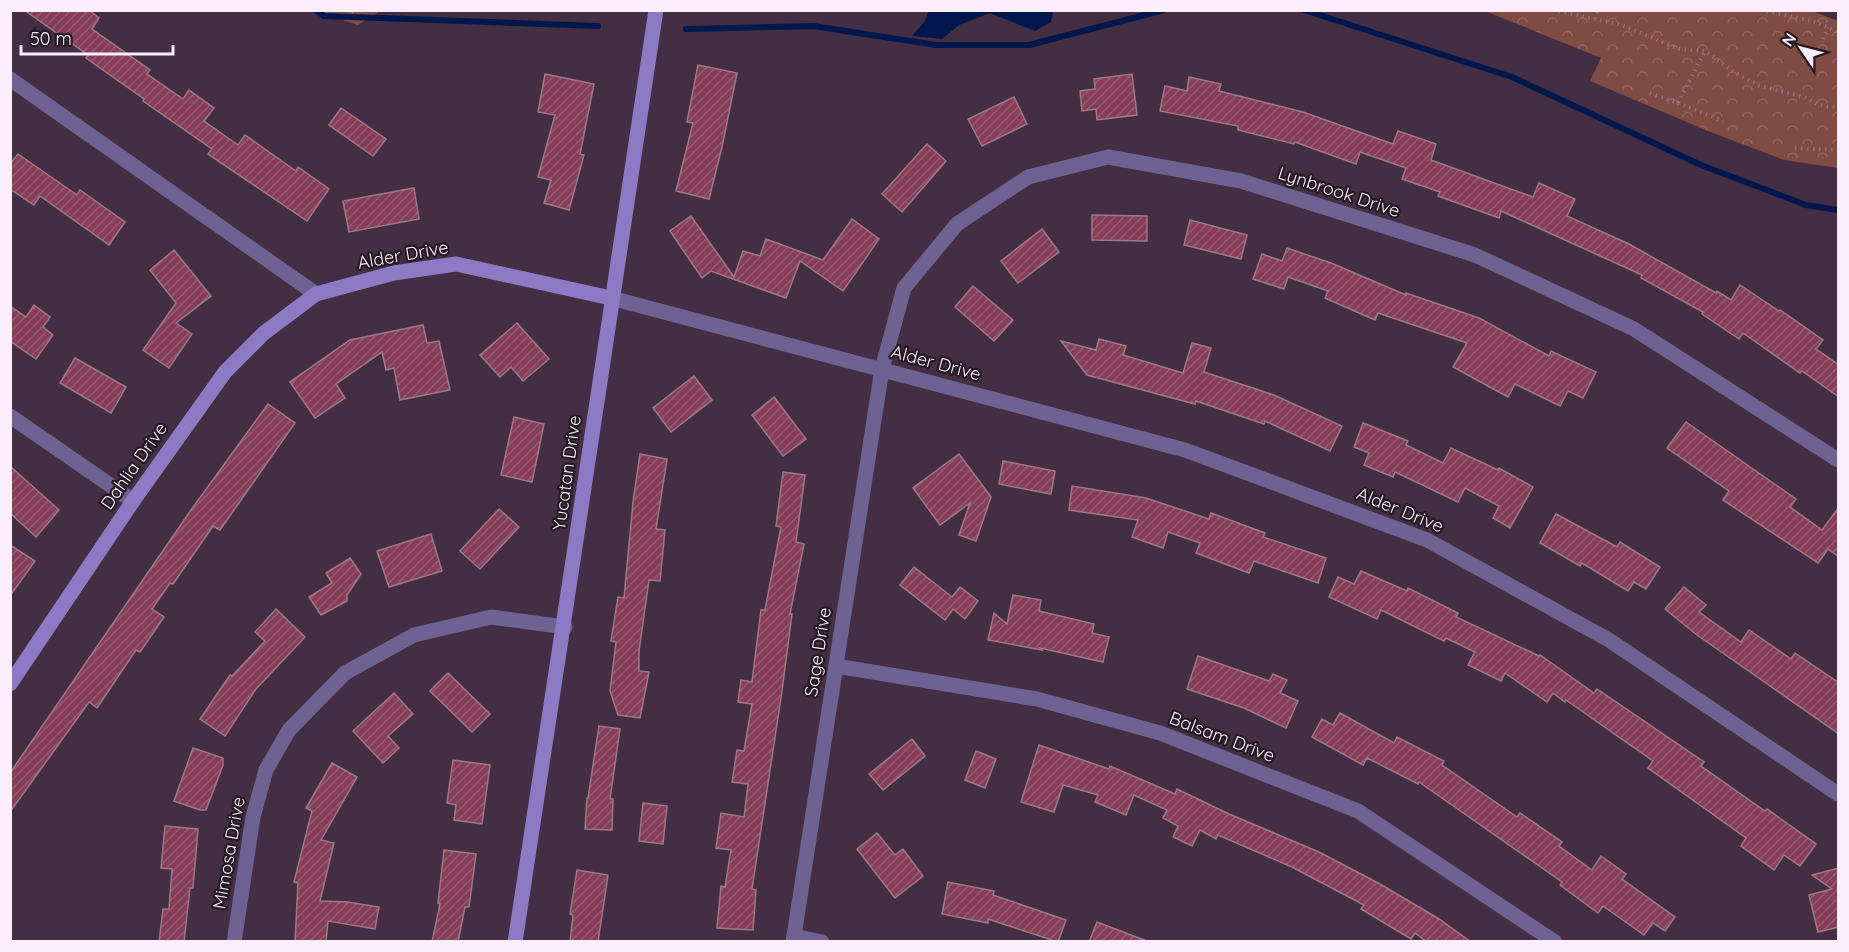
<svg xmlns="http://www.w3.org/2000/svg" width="1849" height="952" font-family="Quicksand,sans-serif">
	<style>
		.wetland { fill: url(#wetland-marsh) }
		.park { fill: url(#park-crowns) }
		.water { fill: #01174d }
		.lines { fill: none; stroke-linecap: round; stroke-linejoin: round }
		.stream { stroke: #01174d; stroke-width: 6 }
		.building { fill: url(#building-hatch); stroke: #9e7984; stroke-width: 1.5 }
		.path { stroke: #887688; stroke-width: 4; stroke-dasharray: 1.5 4.5; stroke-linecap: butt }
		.street { stroke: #6d6291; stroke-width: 15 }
		.secondary { stroke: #8c7ac4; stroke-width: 15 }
		.labels { text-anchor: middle; stroke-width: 4.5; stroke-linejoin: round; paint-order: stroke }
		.street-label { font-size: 18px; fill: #fbedfb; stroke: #241a24 }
	</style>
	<defs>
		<pattern id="wetland-marsh" width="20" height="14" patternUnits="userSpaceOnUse" patternTransform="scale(1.5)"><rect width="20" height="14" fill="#804b42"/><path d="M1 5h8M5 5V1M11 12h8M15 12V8" fill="none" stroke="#93655e"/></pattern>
		<pattern id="park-crowns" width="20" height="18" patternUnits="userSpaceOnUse" patternTransform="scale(1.5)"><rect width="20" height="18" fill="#804b42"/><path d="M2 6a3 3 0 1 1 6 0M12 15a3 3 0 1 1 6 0" fill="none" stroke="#93655e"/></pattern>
		<pattern id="building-hatch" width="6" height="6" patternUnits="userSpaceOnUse" patternTransform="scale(1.5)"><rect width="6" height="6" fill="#853d58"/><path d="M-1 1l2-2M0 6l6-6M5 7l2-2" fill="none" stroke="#975971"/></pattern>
	</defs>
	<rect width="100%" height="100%" fill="#432e43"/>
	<polygon class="wetland" points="316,11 380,11 358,25"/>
	<polygon class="park" points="1810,10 1838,21 1838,168 1784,160 1708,131 1590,81 1601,58 1485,11"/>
	<polygon class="water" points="929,10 1053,10 1053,11 1051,22 1035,31 990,13 959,25 942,39 912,36 925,21"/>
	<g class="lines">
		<g class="stream">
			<polyline points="316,10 324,16 598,26"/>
			<polyline points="1304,10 1512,77 1701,165 1806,205 1838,210"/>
			<polyline points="686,29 813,26 936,45 1029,45 1164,10"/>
		</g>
	</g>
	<g class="building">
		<polygon points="24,10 89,10 99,18 92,29 150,70 147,74 183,99 189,90 214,108 204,121 238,145 245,135 296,171 298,167 329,189 307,221 208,154 212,149 143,101 144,99 86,58 88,55"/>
		<polygon points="698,65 737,73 722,147 709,199 676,191 693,123 687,122"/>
		<polygon points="545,74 594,84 580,154 584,155 569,210 544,203 551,180 538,177 555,115 538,112"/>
		<polygon points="1132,74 1137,115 1097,120 1096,109 1082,111 1080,91 1095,89 1094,79"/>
		<polygon points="1189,77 1221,84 1219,91 1303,112 1393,144 1398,131 1436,144 1431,160 1533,197 1539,183 1575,199 1567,216 1629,244 1716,293 1717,291 1731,300 1740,285 1779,311 1780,310 1823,340 1816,349 1839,365 1839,397 1802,371 1800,373 1743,333 1739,339 1702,314 1703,312 1641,278 1642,275 1501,211 1499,218 1438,196 1440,192 1402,179 1406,168 1360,152 1356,164 1295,142 1294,144 1238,130 1238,126 1160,111 1165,86 1187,91"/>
		<polygon points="1014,97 1027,124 982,146 968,119"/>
		<polygon points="341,108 386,139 373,156 329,125"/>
		<polygon points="927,144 946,161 902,212 882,194"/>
		<polygon points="18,154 77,195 80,190 125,222 109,245 40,196 34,205 10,189 10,164"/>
		<polygon points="414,188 419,219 349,232 343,201"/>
		<polygon points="1092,215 1147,216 1147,241 1092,240"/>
		<polygon points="691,216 734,277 743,251 760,256 766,239 823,260 852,219 879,239 843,291 800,261 786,298 711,271 702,278 670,231"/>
		<polygon points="1190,220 1247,235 1241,259 1184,245"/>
		<polygon points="1042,229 1059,252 1018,283 1001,261"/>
		<polygon points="1287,248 1331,263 1406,295 1406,293 1479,318 1549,356 1551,351 1596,372 1583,398 1568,391 1560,406 1515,384 1508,397 1453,367 1467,343 1378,313 1375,320 1325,298 1328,291 1288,277 1284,289 1253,279 1262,254 1282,261"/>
		<polygon points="174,250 211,296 176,323 192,334 169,368 143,350 176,303 150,270"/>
		<polygon points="973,286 1013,320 994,341 955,307"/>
		<polygon points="34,305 50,317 43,327 53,335 36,359 10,341 10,306 26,317"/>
		<polygon points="517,323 549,359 523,381 511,367 500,377 480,355"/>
		<polygon points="423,325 427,343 439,341 450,390 400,400 394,368 386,370 382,352 336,384 345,398 315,418 290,382 350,340"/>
		<polygon points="1099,339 1126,346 1123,355 1183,373 1192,343 1211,348 1204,372 1274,395 1342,426 1330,451 1265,421 1264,424 1196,401 1195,404 1087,375 1061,341 1096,350"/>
		<polygon points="75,358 126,387 111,413 60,383"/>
		<polygon points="694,376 712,400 671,432 653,408"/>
		<polygon points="774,397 806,439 783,456 752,415"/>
		<polygon points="268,404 295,423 220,530 213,526 173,584 170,583 152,609 164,617 140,652 136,650 97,708 89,702 10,812 10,773 191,510"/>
		<polygon points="514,417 544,424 532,482 501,475"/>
		<polygon points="1686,422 1796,499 1790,507 1822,530 1839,507 1839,557 1828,549 1818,563 1723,500 1729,491 1667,448"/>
		<polygon points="1363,423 1408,441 1406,445 1443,463 1451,448 1498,470 1499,468 1533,487 1510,528 1493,518 1499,506 1465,488 1458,502 1395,472 1393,477 1364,465 1369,453 1354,447"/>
		<polygon points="640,454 667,459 656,529 665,530 660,581 649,580 639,651 639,671 649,672 640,718 618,715 610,691 616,642 611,641 618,597 624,598 633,502"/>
		<polygon points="959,454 991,497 976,541 959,535 970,503 940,525 913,488"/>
		<polygon points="1003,461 1055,471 1051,494 999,484"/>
		<polygon points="10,466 59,510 36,537 10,513"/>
		<polygon points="783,472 805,475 796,542 804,544 790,614 792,614 782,691 752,889 756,890 753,930 717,928 721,886 725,887 731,850 716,848 721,813 744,817 748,784 732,782 737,750 744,751 752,704 738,702 741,680 752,682 761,610 765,610 781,527 776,526"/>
		<polygon points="1072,486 1146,498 1209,519 1211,513 1265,533 1263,537 1326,558 1318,583 1254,561 1249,573 1196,553 1200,543 1168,532 1163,548 1132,537 1138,520 1069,510"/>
		<polygon points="499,509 519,527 480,569 460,551"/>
		<polygon points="1556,514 1617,547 1620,542 1660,567 1646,589 1634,582 1628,591 1582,563 1580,566 1540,543"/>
		<polygon points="431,534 442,571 389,587 377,551"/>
		<polygon points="10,545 35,561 10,596"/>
		<polygon points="350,558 361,574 347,595 347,601 321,615 309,597 332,583 326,573"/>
		<polygon points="914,567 952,597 960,587 978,601 965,619 953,609 945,620 900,585"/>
		<polygon points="1361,571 1407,591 1408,588 1458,613 1456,617 1539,656 1540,655 1594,693 1597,689 1704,762 1701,766 1765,811 1767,809 1816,844 1800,866 1784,855 1774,870 1741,846 1746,838 1648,768 1653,761 1566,700 1565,702 1553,693 1547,702 1505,673 1501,681 1468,665 1475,652 1446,638 1444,641 1381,610 1377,619 1329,597 1338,577 1354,584"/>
		<polygon points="1684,587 1706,605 1699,612 1741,642 1749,630 1791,659 1795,653 1839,683 1839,734 1697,635 1665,609"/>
		<polygon points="1013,595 1041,600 1039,611 1094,624 1092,633 1109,637 1103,662 1040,648 1042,650 988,640 994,613 1007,624"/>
		<polygon points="276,609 305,637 256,689 225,736 200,719 230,675 232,676 265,641 255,632"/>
		<polygon points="1198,656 1269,681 1273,674 1287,680 1280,693 1298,701 1286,728 1244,708 1187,689"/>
		<polygon points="448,673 490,714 472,732 430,691"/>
		<polygon points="394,693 413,714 388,736 399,748 383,763 353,731"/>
		<polygon points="1340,713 1394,743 1397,737 1444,761 1442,765 1517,817 1520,813 1562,842 1559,846 1592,870 1601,856 1626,874 1622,879 1675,917 1665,931 1653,923 1644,935 1603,906 1598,913 1560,885 1562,882 1419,782 1418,784 1367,758 1363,765 1312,737 1322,719 1333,725"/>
		<polygon points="599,726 620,729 610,799 613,799 612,830 585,829 587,798 588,798"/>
		<polygon points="912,739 925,756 883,790 869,774"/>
		<polygon points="1039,745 1109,769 1110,766 1175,794 1177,789 1229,814 1319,852 1380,884 1439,919 1471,942 1427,942 1415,933 1411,939 1361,909 1364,905 1292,867 1218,835 1216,839 1200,830 1192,846 1173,837 1178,826 1163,818 1167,810 1134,795 1126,815 1095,802 1098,795 1063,785 1054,812 1021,802"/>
		<polygon points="193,748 223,758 223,765 206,810 200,810 174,801"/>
		<polygon points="976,751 996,759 985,788 965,780"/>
		<polygon points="453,760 490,765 482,824 454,820 456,805 447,803"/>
		<polygon points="332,763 357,777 321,840 334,843 320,901 348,902 379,907 375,929 328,921 326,942 295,942 298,883 294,882 312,811 306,808"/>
		<polygon points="643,803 667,806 663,844 639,841"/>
		<polygon points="165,826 198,829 193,888 190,888 184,942 159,942 163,909 169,909 172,869 161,868"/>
		<polygon points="877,833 895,855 903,849 923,876 895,898 857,849"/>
		<polygon points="444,850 476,854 469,907 465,907 458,942 432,942 440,904 438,903"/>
		<polygon points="1839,868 1839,927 1818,932 1809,895 1832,889 1812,875"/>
		<polygon points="577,870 608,875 598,942 570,942 573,915 570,914"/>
		<polygon points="948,882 994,891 993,895 1066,920 1058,942 988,919 988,923 942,914"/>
		<polygon points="1097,922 1144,940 1143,942 1089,942"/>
	</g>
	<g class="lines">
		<g class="path">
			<polyline points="1553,10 1619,24 1679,49 1705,51 1734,72 1758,85 1804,97 1819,105 1838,108"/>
			<polyline points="1761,10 1813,21 1838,32"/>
			<polyline points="1595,19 1598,10"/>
			<polyline points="1823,39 1829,28"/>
			<polyline points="1650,93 1678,103 1705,51"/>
			<polyline points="1678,103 1723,121"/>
			<polyline points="1795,148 1838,150"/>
		</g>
		<g class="street">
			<polyline points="10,79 316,294"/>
			<polyline points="611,298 1185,450 1427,540 1609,640 1838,794"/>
			<polyline points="10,416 133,501"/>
			<polyline points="836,666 1037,699 1160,733 1358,811 1555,942"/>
			<polyline points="794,936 822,942"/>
			<polyline points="234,942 253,817 266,770 289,730 345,673 414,635 491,617 565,627"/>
			<polyline points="793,942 882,369 904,288 957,224 1028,177 1108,157 1241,181 1475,255 1634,329 1838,460"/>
		</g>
		<g class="secondary">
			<polyline points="10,684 133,501 225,372 264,333 316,294 394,273 456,264 611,298"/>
			<path d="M515,942c49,-311 93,-621 141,-932"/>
		</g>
	</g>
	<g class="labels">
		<g class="street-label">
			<text transform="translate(1339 192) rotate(18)" y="6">Lynbrook Drive</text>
			<text transform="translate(403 255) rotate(-10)" y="6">Alder Drive</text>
			<text transform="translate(936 363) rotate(15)" y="6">Alder Drive</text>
			<text transform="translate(134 466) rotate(-55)" y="6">Dahlia Drive</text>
			<text transform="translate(567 473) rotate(-82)" y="6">Yucatan Drive</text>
			<text transform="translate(1400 510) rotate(22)" y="6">Alder Drive</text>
			<text transform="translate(818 652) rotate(-81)" y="6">Sage Drive</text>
			<text transform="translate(1222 737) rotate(21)" y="6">Balsam Drive</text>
			<text transform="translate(229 853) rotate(-80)" y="6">Mimosa Drive</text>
		</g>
	</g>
	<rect width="1849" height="952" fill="none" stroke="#fbedfb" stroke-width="24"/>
	<g transform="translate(1801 48) rotate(305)" stroke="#241a24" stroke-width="4.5" paint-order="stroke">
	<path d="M0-4.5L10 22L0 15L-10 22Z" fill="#fbedfb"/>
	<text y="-9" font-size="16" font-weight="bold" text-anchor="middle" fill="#fbedfb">N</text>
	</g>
	<path d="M21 45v9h152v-9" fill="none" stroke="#fbedfb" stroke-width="3"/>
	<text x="30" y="45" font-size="18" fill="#fbedfb" stroke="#241a24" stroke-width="4.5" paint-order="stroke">50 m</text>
</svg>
